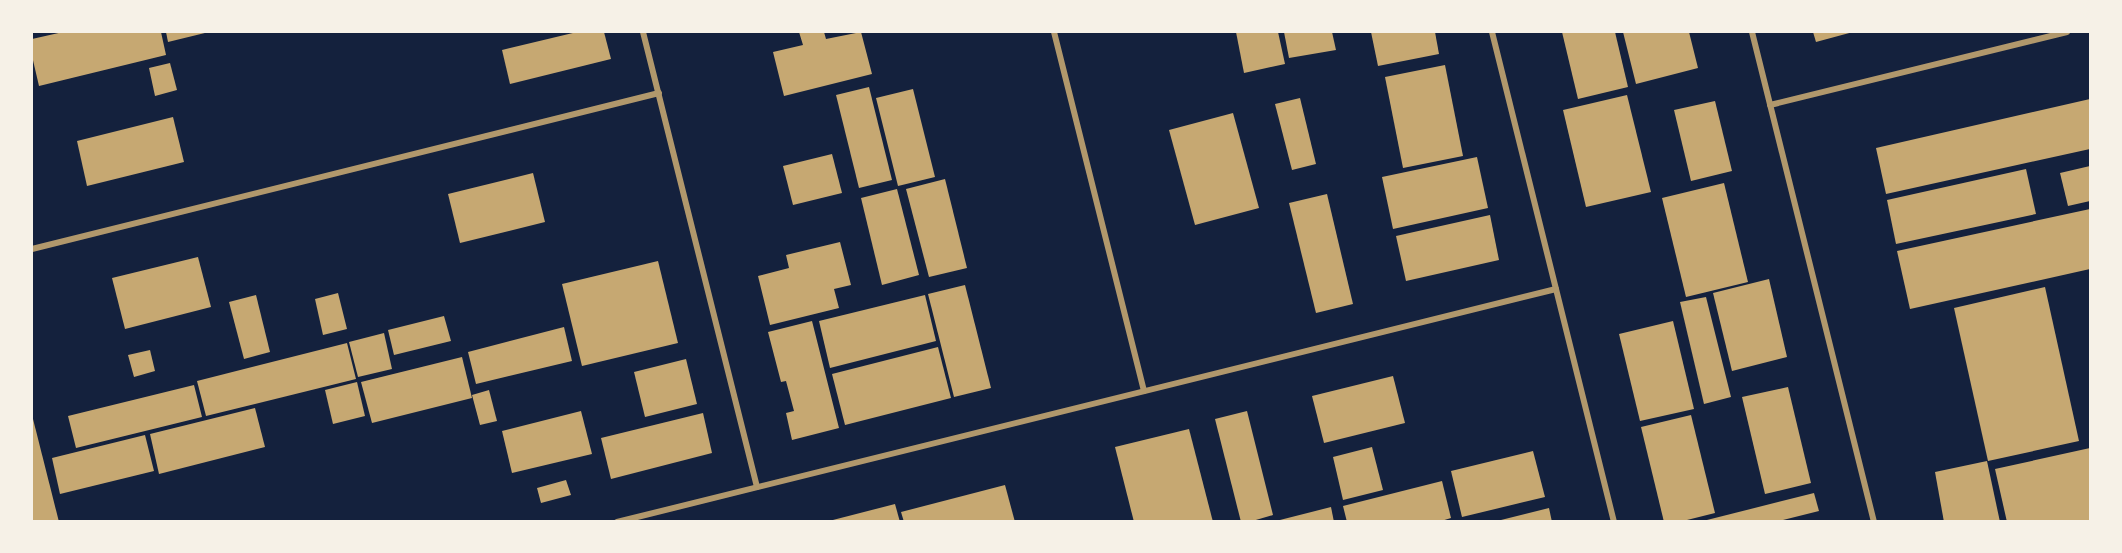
<svg xmlns="http://www.w3.org/2000/svg" width="2122" height="553" font-family="'Open Sans',sans-serif">
	<style>
		.building { fill: #c6a872 }
		.lines { fill: none; stroke-linecap: round; stroke-linejoin: round }
		.minor { stroke: #b1986c; stroke-width: 6 }
	</style>
	<rect width="100%" height="100%" fill="#14213d"/>
	<g class="building">
		<polygon points="63,32 161,32 166,55 39,86 32,56 32,39"/>
		<polygon points="166,32 209,32 168,42"/>
		<polygon points="577,32 604,32 611,59 510,84 502,50"/>
		<polygon points="799,32 824,32 826,39 861,32 872,74 784,96 773,52 803,45"/>
		<polygon points="1236,32 1278,32 1285,64 1244,73"/>
		<polygon points="1284,32 1332,32 1336,50 1289,58"/>
		<polygon points="1371,32 1435,32 1439,54 1378,66"/>
		<polygon points="1562,32 1615,32 1628,87 1578,99"/>
		<polygon points="1623,32 1689,32 1698,68 1636,84"/>
		<polygon points="1813,32 1853,32 1816,42"/>
		<polygon points="170,63 177,90 155,96 149,68"/>
		<polygon points="1445,65 1463,156 1403,168 1385,77"/>
		<polygon points="869,87 892,180 859,188 836,95"/>
		<polygon points="913,89 935,177 898,186 876,98"/>
		<polygon points="1627,95 1651,192 1586,207 1563,110"/>
		<polygon points="1300,98 1316,164 1292,170 1275,104"/>
		<polygon points="2090,99 2090,149 1886,194 1876,148"/>
		<polygon points="1715,101 1732,171 1691,181 1674,110"/>
		<polygon points="1233,113 1259,208 1195,225 1169,130"/>
		<polygon points="173,117 184,162 87,186 77,141"/>
		<polygon points="832,154 842,193 793,205 783,166"/>
		<polygon points="1477,157 1488,208 1393,229 1382,177"/>
		<polygon points="2090,166 2090,201 2068,206 2060,173"/>
		<polygon points="2026,169 2036,214 1896,244 1887,200"/>
		<polygon points="533,173 545,222 460,243 448,194"/>
		<polygon points="945,179 967,268 929,277 906,189"/>
		<polygon points="1724,183 1748,282 1686,297 1662,198"/>
		<polygon points="897,189 919,275 882,285 861,198"/>
		<polygon points="1327,194 1353,304 1316,313 1289,203"/>
		<polygon points="2090,209 2090,269 1910,309 1897,251"/>
		<polygon points="1490,215 1499,260 1406,281 1396,236"/>
		<polygon points="840,242 851,285 834,289 839,308 770,325 758,276 789,268 786,255"/>
		<polygon points="198,257 211,307 125,329 112,278"/>
		<polygon points="658,261 678,343 582,366 562,284"/>
		<polygon points="1769,279 1787,357 1732,371 1713,293"/>
		<polygon points="965,285 991,388 954,397 928,294"/>
		<polygon points="2045,287 2079,441 1988,461 1954,308"/>
		<polygon points="338,293 347,329 323,335 315,299"/>
		<polygon points="256,295 270,352 244,359 229,302"/>
		<polygon points="925,295 936,341 830,368 819,321"/>
		<polygon points="1706,297 1731,397 1704,404 1680,302"/>
		<polygon points="444,316 451,341 394,355 388,330"/>
		<polygon points="812,321 839,428 792,440 786,413 794,411 786,381 781,382 768,332"/>
		<polygon points="1673,321 1694,409 1640,421 1619,334"/>
		<polygon points="564,327 572,361 476,384 468,352"/>
		<polygon points="384,333 392,369 358,377 349,342"/>
		<polygon points="347,343 356,379 206,416 197,381"/>
		<polygon points="938,347 951,398 845,425 832,374"/>
		<polygon points="150,350 155,371 134,377 128,355"/>
		<polygon points="462,357 472,398 372,423 361,382"/>
		<polygon points="686,359 697,404 645,417 634,372"/>
		<polygon points="1393,376 1405,423 1324,443 1312,396"/>
		<polygon points="357,382 365,416 333,424 325,390"/>
		<polygon points="194,385 202,417 76,448 68,416"/>
		<polygon points="1788,387 1811,483 1765,494 1742,397"/>
		<polygon points="489,390 497,421 480,425 472,395"/>
		<polygon points="255,408 265,447 159,474 150,434"/>
		<polygon points="581,411 592,454 512,473 502,431"/>
		<polygon points="1247,411 1273,515 1249,522 1241,522 1215,419"/>
		<polygon points="703,413 712,453 611,479 601,438"/>
		<polygon points="32,415 59,522 32,522"/>
		<polygon points="1691,415 1715,513 1679,522 1664,522 1641,427"/>
		<polygon points="1189,429 1213,522 1134,522 1115,447"/>
		<polygon points="145,435 154,471 60,494 52,458"/>
		<polygon points="1372,447 1383,490 1343,500 1333,457"/>
		<polygon points="2090,448 2090,522 2007,522 1995,469"/>
		<polygon points="1533,451 1545,497 1462,517 1451,471"/>
		<polygon points="1987,461 2000,522 1944,522 1935,472"/>
		<polygon points="566,480 571,495 541,503 537,488"/>
		<polygon points="1442,481 1451,518 1438,522 1347,522 1343,506"/>
		<polygon points="1005,485 1015,522 904,522 901,512"/>
		<polygon points="1814,493 1819,511 1775,522 1699,522"/>
		<polygon points="895,504 900,522 829,522 829,521"/>
		<polygon points="1331,507 1334,522 1276,522 1276,521"/>
		<polygon points="1549,508 1552,522 1497,522 1497,521"/>
	</g>
	<g class="lines">
		<g class="minor">
			<polyline points="643,32 757,487"/>
			<polyline points="1054,32 1144,391"/>
			<polyline points="1492,32 1614,522"/>
			<polyline points="1752,32 1874,522"/>
			<polyline points="1770,105 2067,32"/>
			<polyline points="32,249 659,93"/>
			<polyline points="617,522 1556,289"/>
		</g>
	</g>
	<rect width="2122" height="553" fill="none" stroke="#f6f1e7" stroke-width="66"/>
</svg>
